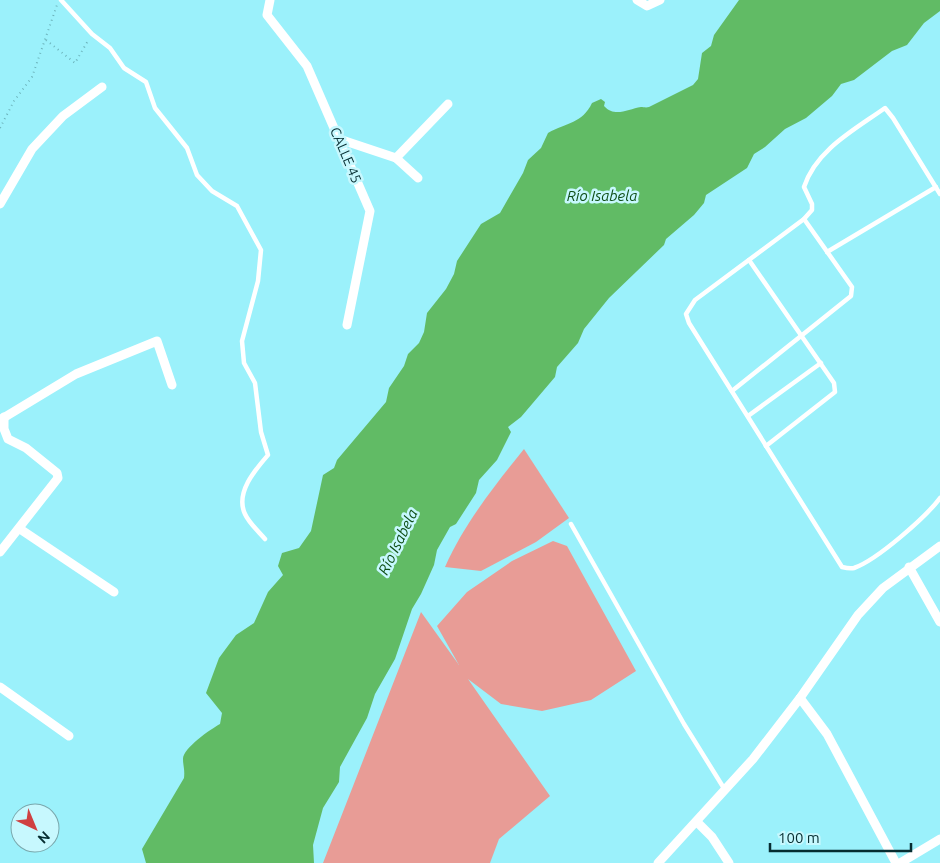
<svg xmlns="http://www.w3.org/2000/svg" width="940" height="863" font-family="Ubuntu,sans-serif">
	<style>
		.green { fill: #e89c96 }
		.water { fill: #61bb65 }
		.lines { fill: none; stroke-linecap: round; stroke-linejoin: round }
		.path { stroke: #6db4bc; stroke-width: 2; stroke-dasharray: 1 4; stroke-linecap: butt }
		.lane { stroke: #fff; stroke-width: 4.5 }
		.street { stroke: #fff; stroke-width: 9 }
		.labels { text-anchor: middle; stroke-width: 5; stroke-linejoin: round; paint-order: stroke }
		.street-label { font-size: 14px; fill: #062d31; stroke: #c7f8fe }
		.water-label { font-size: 15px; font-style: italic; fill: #104f17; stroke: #c7f8fe }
	</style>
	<rect width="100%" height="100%" fill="#9bf1fb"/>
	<g class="green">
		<path d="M524,449l45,69 -33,24 -55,29 -36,-4c19,-43 50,-82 79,-118z"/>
		<polygon points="553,541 567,546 636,671 591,700 542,711 501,704 468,679 550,796 499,839 490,863 323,863 421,612 459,665 437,626 467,592 512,561"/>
	</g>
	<path class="water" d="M739,0h201v11l-16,12 -17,22 -15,6 -38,29 -13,4 -9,12 -26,22 -21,11 -20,18 -11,7 -7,14 -41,27 -2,8 -10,12 -28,24 -2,6 -55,53 -25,31 -6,14 -21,24 -2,10 -34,40 -13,10 3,5 -14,28 -18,20 -3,13 -20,31 -6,3 -13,23 -3,15 -13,29 -9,15 -17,50 -20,35 -8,24 -27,49 -1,15 -16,26 -10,37 1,18h-168l-4,-14 42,-71c1,-9 -1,-12 -1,-19 0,-11 28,-30 37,-35l2,-11 -16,-20 13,-35 17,-23 18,-12 14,-31 15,-17 -5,-9 4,-13 17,-5 12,-17 12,-56 11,-7 3,-8 49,-58 3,-14 15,-22 4,-12 11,-11 5,-11 3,-19 19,-24 8,-15 3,-13 24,-37 19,-11 23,-40 5,-13 13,-12 7,-15c19,-11 34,-9 44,-30l9,-4 4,3 -1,4c11,12 24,3 37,1 2,0 5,1 8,0l44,-22 5,-6 4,-26 9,-7 3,-11z"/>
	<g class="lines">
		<g class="path">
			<polyline points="46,40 75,63 89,39"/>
			<polyline points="0,128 14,101 32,77 57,5"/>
		</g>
		<g class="lane">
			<path d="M61,0l31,34 18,14 14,20 22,14 9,26 32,40 10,27 15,16 25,15 24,44 -3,31 -16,60 2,22 11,20 6,49 7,23c-13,15 -33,38 -23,59 4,9 14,18 20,25"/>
			<path d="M940,194l-47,-76 -8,-10c-31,22 -69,42 -81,79l8,17v6l-8,9 -109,81 -9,14 3,9 153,244c4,1 8,2 12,1 23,-8 72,-51 86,-70"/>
			<polyline points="827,252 936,187"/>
			<polyline points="749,260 834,383 835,392 766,446"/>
			<polyline points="732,391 851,296 852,287 804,219"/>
			<polyline points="748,416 821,363"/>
			<polyline points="571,524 684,724 725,790"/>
		</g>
		<g class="street">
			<polyline points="270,0 267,15 307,66 370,211 347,325"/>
			<polyline points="637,0 647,6 660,0"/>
			<polyline points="339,139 396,158 448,104"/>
			<polyline points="396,158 418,178"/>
			<polyline points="0,204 32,149 63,116 102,87"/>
			<polyline points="0,420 76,374 157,341 172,385"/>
			<polyline points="20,529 114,592"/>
			<polyline points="0,552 58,478 57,473 26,448 8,439 4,429 4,417"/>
			<polyline points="909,567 940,622"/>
			<polyline points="0,687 69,736"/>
			<polyline points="800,698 827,734 896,863"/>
			<polyline points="697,822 712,837 729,863"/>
			<polyline points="658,863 753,759 800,698 858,615 883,588 940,546"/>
			<polyline points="900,863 940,839"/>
		</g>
	</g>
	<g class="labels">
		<g class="street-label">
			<text transform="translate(346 155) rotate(67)" y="5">CALLE 45</text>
		</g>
		<g class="water-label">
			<text x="602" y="201">Río Isabela</text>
			<text transform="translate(398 542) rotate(-64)" y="5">Río Isabela</text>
		</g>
	</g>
	<g transform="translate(35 828) rotate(136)"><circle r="24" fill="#c7f8fe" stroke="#7aa7ac"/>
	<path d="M0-4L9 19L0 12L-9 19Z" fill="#cf4041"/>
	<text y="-8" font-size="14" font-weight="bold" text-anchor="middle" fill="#062d31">N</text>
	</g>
	<path d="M770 843v8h141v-8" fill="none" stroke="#062d31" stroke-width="2.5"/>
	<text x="778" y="843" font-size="15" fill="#062d31" stroke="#c7f8fe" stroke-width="4" paint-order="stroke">100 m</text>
</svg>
